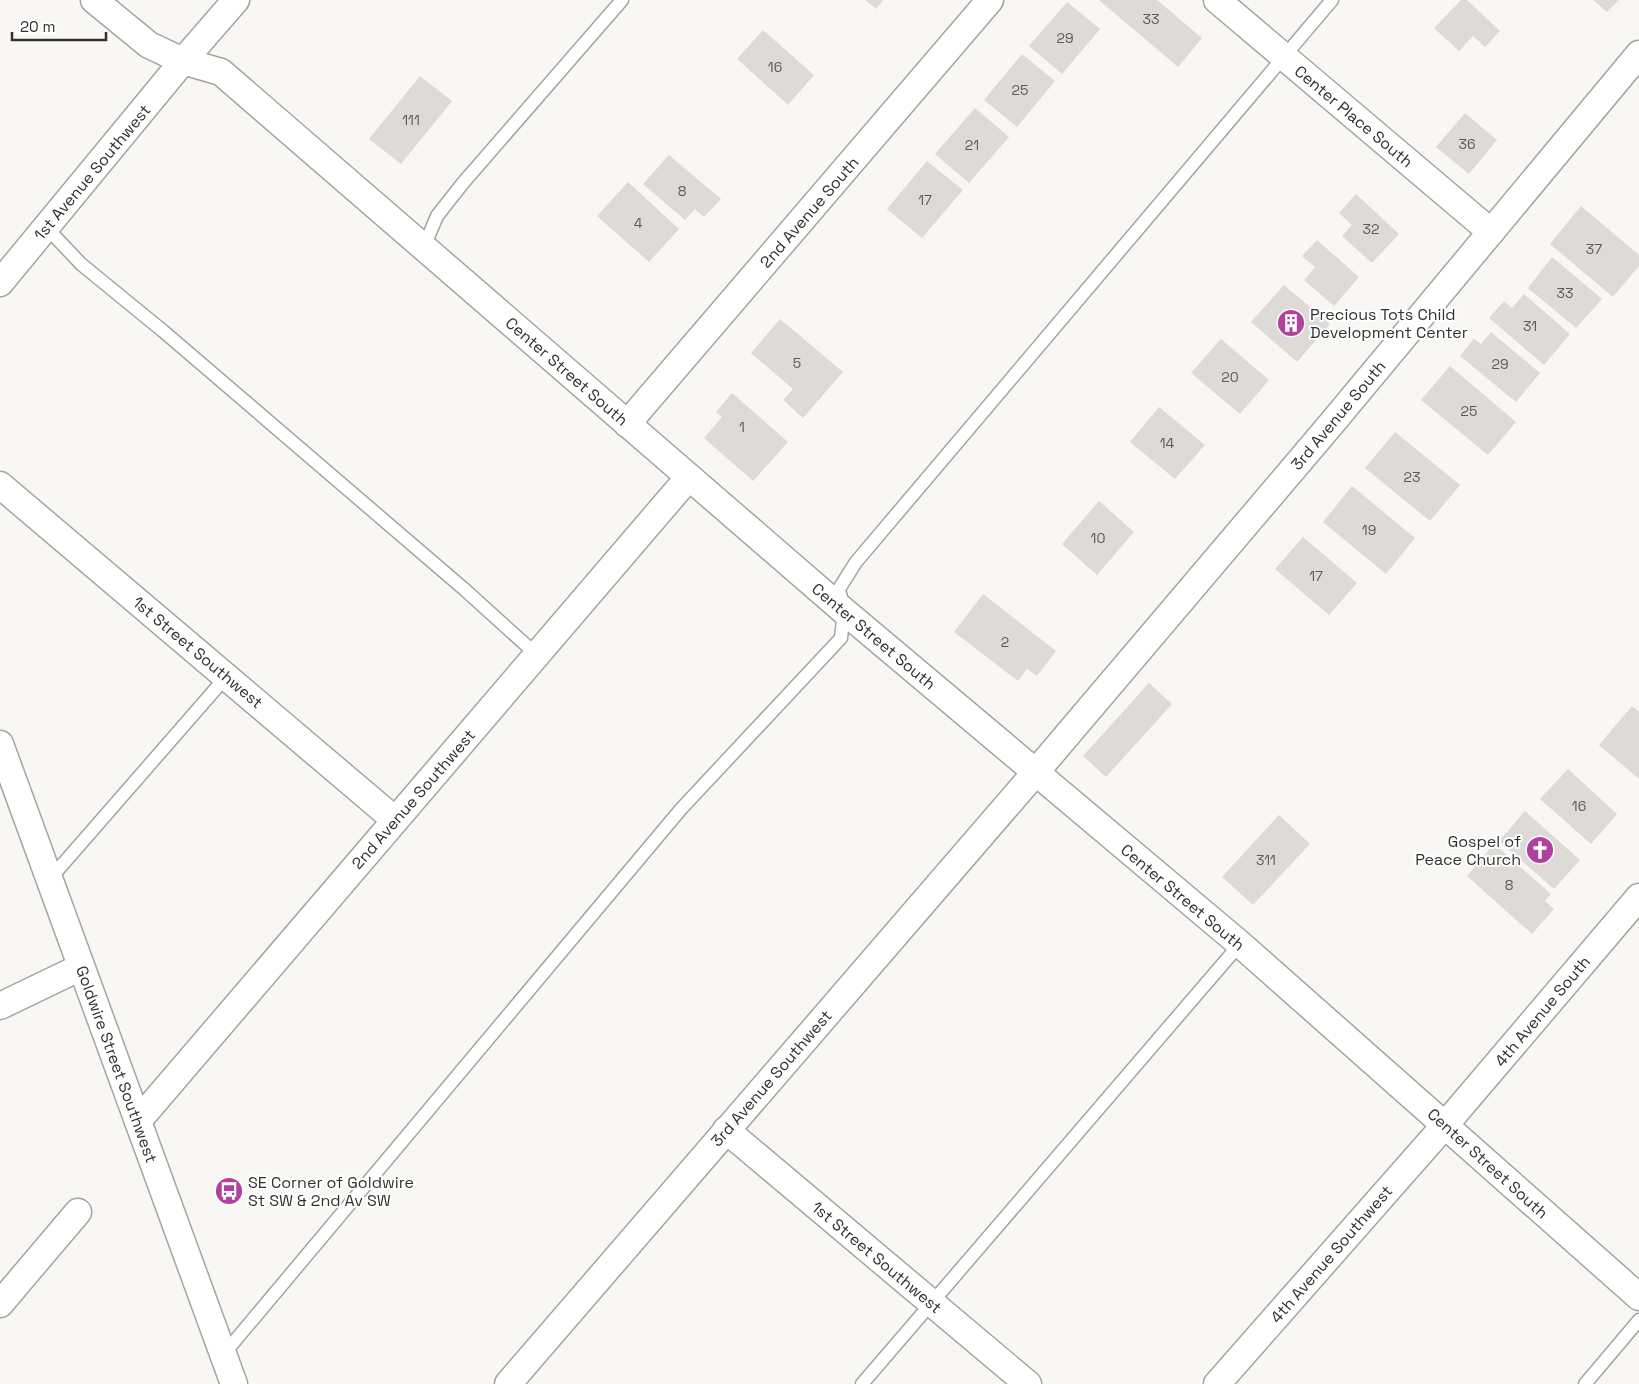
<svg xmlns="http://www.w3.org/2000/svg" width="1639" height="1384" font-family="'Space Grotesk',sans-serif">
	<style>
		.building { fill: #dddad7 }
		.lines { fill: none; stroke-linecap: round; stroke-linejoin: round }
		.service-casing { stroke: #a6a4a0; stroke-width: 15 }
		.minor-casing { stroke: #a6a4a0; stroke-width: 29 }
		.service { stroke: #fff; stroke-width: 12 }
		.minor { stroke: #fff; stroke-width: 26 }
		.labels { text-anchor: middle; stroke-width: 4; stroke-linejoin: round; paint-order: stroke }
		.number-label { font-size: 14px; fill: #5d5b5a }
		.street-label { font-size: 16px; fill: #323130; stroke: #fff }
		.poi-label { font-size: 16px; fill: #323130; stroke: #fff; text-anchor: start }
	</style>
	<rect width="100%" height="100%" fill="#f9f7f3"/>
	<g class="building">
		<polygon points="865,0 883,0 876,9"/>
		<polygon points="1099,0 1157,0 1202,38 1178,67"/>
		<polygon points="1461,0 1467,0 1500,31 1485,47 1473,36 1459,51 1434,28"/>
		<polygon points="1593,0 1619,0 1607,12"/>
		<polygon points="1067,2 1100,29 1062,74 1029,46"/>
		<polygon points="763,30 814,75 788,105 737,59"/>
		<polygon points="1022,54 1055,81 1017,127 984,100"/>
		<polygon points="420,76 452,101 401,164 369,139"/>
		<polygon points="975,108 1009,137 969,183 935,154"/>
		<polygon points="1465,113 1497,140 1469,174 1436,147"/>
		<polygon points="669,155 721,199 704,217 695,209 685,220 643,184"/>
		<polygon points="927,161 963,190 922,238 887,209"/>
		<polygon points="628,182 679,229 649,262 597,216"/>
		<polygon points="1356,194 1399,234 1372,263 1342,236 1352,225 1339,213"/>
		<polygon points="1581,206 1639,255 1639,266 1613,297 1550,244"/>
		<polygon points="1317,240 1359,277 1334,306 1304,280 1315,267 1302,256"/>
		<polygon points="1552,257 1602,299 1576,328 1528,288"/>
		<polygon points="1284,285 1330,324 1297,362 1251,322"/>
		<polygon points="1524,294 1570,334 1544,365 1489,318 1504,301 1512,308"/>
		<polygon points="780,319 843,372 803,418 783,400 793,389 751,353"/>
		<polygon points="1491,332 1540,373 1516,402 1460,356 1474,339 1481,344"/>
		<polygon points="1221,339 1269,380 1240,414 1191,373"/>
		<polygon points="1450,366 1516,422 1488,455 1421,400"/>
		<polygon points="732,393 788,442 753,481 704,438 722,417 716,412"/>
		<polygon points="1159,407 1205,445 1175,479 1130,442"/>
		<polygon points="1395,432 1460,485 1430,521 1365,468"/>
		<polygon points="1352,486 1415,538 1386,574 1323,522"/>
		<polygon points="1099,501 1134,532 1097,575 1062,544"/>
		<polygon points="1303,537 1357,583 1329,615 1275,569"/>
		<polygon points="983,594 1056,651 1037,676 1027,669 1018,681 954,632"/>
		<polygon points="1149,683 1172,704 1106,777 1083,756"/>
		<polygon points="1632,706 1639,712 1639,779 1599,745"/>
		<polygon points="1568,769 1617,814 1591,844 1540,799"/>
		<polygon points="1525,811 1580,860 1554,889 1499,841"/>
		<polygon points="1279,815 1310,844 1253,905 1222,877"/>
		<polygon points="1494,844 1551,894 1545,901 1554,909 1532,934 1467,876"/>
	</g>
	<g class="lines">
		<defs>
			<g id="service">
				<polyline points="46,227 81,264 163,331 464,589 537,655"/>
				<polyline points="424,247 437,216 463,183 622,0"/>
				<polyline points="49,880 226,677"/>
				<polyline points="223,1355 681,809 841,638 844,611 839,589 856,562 1332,0"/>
				<polyline points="862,1384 1240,944"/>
				<polyline points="1585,1384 1639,1320"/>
			</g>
			<g id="minor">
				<polyline points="94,0 149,45 183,61 221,72 844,611 1240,944 1639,1297"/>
				<polyline points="1217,0 1491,232"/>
				<polyline points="0,283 183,61 236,0"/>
				<polyline points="627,424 990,0"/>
				<polyline points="0,485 395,820"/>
				<polyline points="0,744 234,1384"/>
				<polyline points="0,1006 81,967"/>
				<polyline points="138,1121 689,477"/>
				<polyline points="726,1130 1028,1384"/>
				<polyline points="0,1304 78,1212"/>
				<polyline points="508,1384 1035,773 1332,423 1639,54"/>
				<polyline points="1217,1384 1445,1125 1639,897"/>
			</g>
		</defs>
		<use href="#service" class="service-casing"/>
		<use href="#minor" class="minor-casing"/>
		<use href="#service" class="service"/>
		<use href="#minor" class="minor"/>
	</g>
	<defs>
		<symbol id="building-disc" viewBox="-11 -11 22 22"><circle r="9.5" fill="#b1419e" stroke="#fff"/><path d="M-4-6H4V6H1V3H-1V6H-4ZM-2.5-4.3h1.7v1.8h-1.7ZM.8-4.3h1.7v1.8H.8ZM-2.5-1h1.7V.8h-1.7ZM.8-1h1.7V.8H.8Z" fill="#fff"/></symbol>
		<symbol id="church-disc" viewBox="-11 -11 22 22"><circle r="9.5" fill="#b1419e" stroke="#fff"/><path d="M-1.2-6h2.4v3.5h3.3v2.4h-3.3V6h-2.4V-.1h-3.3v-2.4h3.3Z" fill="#fff"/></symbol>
		<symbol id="bus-disc" viewBox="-11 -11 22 22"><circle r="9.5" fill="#b1419e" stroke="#fff"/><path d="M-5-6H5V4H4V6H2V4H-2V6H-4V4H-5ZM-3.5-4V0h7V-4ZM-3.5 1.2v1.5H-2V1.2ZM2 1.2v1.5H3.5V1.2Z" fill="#fff"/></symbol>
	</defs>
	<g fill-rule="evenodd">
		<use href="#building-disc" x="1275" y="307" width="32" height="32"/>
		<use href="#church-disc" x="1524" y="834" width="32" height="32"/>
		<use href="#bus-disc" x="213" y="1175" width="32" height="32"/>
	</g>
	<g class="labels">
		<g class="number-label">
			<text x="1151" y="24">33</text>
			<text x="1065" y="43">29</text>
			<text x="775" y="72">16</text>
			<text x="1020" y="95">25</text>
			<text x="411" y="125">111</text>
			<text x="1467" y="149">36</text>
			<text x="972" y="150">21</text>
			<text x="682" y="196">8</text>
			<text x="925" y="205">17</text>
			<text x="638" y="228">4</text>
			<text x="1371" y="234">32</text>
			<text x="1594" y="254">37</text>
			<text x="1565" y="298">33</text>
			<text x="1530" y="331">31</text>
			<text x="797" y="368">5</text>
			<text x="1500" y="369">29</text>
			<text x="1230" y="382">20</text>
			<text x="1469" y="416">25</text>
			<text x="742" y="432">1</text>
			<text x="1167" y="448">14</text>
			<text x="1412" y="482">23</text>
			<text x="1369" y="535">19</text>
			<text x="1098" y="543">10</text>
			<text x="1316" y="581">17</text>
			<text x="1005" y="647">2</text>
			<text x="1579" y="811">16</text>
			<text x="1266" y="865">311</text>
			<text x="1509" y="890">8</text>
		</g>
		<g class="street-label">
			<text transform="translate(1354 116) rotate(40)" y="6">Center Place South</text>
			<text transform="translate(92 172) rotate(-50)" y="6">1st Avenue Southwest</text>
			<text transform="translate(809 212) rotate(-49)" y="6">2nd Avenue South</text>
			<text transform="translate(567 371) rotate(41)" y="6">Center Street South</text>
			<text transform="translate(1338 415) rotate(-50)" y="6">3rd Avenue South</text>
			<text transform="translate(874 636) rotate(40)" y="6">Center Street South</text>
			<text transform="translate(198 652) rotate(40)" y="6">1st Street Southwest</text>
			<text transform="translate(413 799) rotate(-49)" y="6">2nd Avenue Southwest</text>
			<text transform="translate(1183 897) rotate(40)" y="6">Center Street South</text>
			<text transform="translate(1542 1011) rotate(-50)" y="6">4th Avenue South</text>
			<text transform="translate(117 1064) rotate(70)" y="6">Goldwire Street Southwest</text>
			<text transform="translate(771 1078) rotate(-49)" y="6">3rd Avenue Southwest</text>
			<text transform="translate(1488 1163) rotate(42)" y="6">Center Street South</text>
			<text transform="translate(1331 1254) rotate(-49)" y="6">4th Avenue Southwest</text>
			<text transform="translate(877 1257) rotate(40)" y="6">1st Street Southwest</text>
		</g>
		<g class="poi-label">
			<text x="1310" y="320">Precious Tots Child<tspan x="1310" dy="18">Development Center</tspan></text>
			<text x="1521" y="847" text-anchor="end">Gospel of<tspan x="1521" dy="18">Peace Church</tspan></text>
			<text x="248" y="1188">SE Corner of Goldwire<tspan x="248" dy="18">St SW &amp; 2nd Av SW</tspan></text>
		</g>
	</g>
	<path d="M12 32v8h94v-8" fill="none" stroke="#323130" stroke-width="2.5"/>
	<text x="20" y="32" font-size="15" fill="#323130" stroke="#ffffff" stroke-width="4" paint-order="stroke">20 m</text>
</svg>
